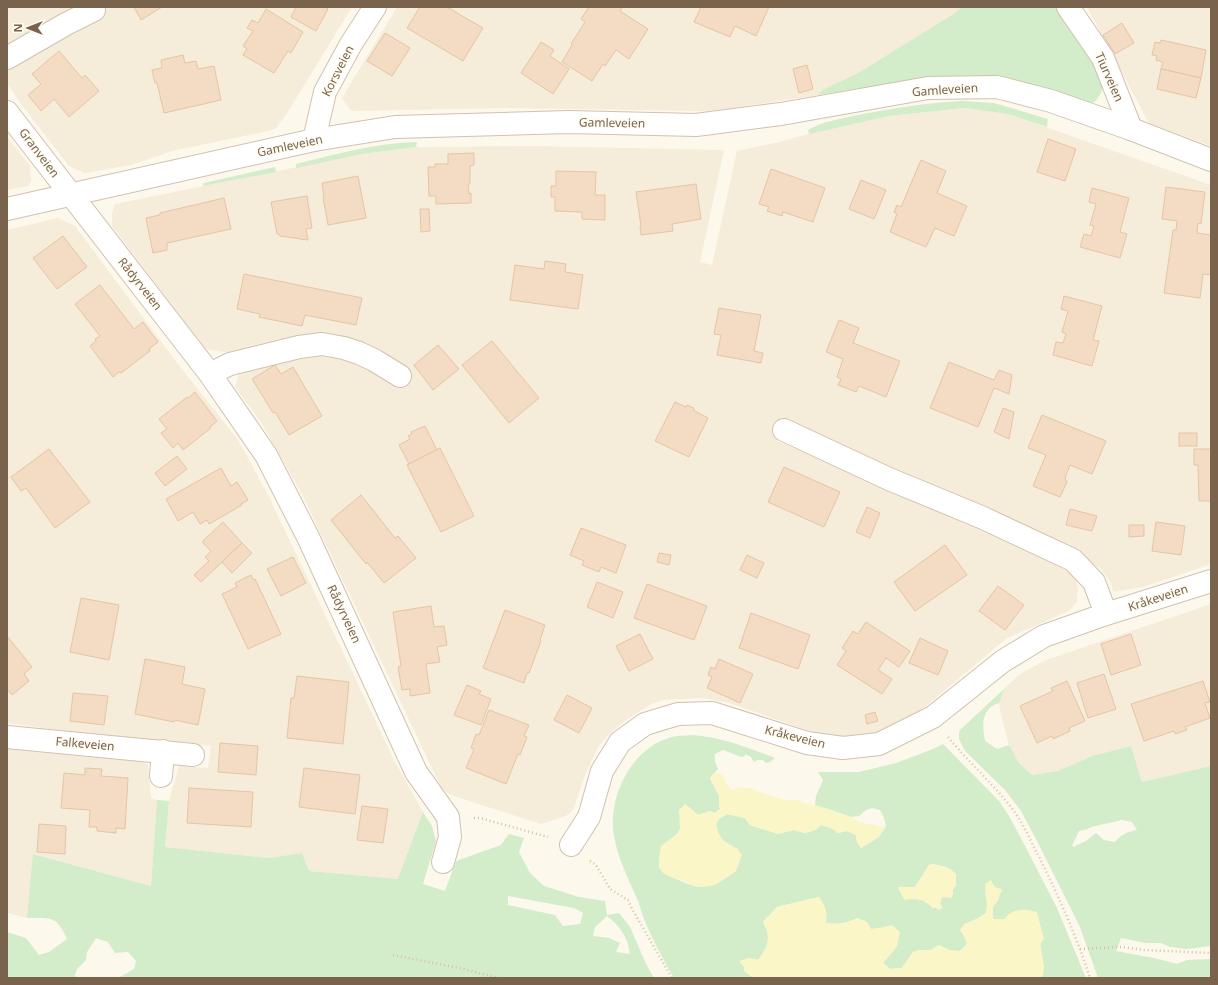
<svg xmlns="http://www.w3.org/2000/svg" width="1218" height="985" font-family="'Noto Sans',sans-serif">
	<style>
		.residential { fill: #f5ecda }
		.green { fill: #d3ecc9; fill-rule: evenodd }
		.sand { fill: #fbf6c7 }
		.building { fill: #f3dcc3; stroke: #e5c5a4 }
		.lines { fill: none; stroke-linecap: round; stroke-linejoin: round }
		.minor-casing { stroke: #d1c2b0; stroke-width: 24 }
		.path { stroke: #d8c0a5; stroke-width: 2.5; stroke-dasharray: 1 3; stroke-linecap: butt }
		.minor { stroke: #fff; stroke-width: 22 }
		.labels { text-anchor: middle; stroke-width: 3.5; stroke-linejoin: round; paint-order: stroke }
		.street-label { font-size: 12px; fill: #7a634d; stroke: #fffcf3 }
	</style>
	<rect width="100%" height="100%" fill="#fdf8ec"/>
	<g class="residential">
		<polygon points="7,7 80,7 7,51"/>
		<polygon points="98,7 352,7 284,118 276,128 268,131 172,151 131,165 85,173 69,166 21,104 7,83 7,70 20,59"/>
		<polygon points="397,7 961,7 955,13 858,73 824,89 817,95 726,109 705,111 504,108 351,111 342,98"/>
		<polygon points="1087,7 1211,7 1211,146 1149,123"/>
		<polygon points="964,108 1008,114 1211,185 1211,564 1143,587 1113,592 1111,583 1101,569 1085,559 787,422 777,441 1006,538 1053,562 1075,577 1078,588 1077,602 1069,611 1007,638 927,705 902,723 877,733 854,738 828,736 807,730 729,703 702,698 663,700 649,705 626,720 611,732 598,747 585,775 573,810 566,816 541,824 469,801 449,794 441,787 302,494 261,422 235,387 239,373 293,358 335,354 373,368 385,352 362,342 345,337 231,353 205,349 112,226 112,213 115,204 362,154 416,147 530,146 724,150 700,262 712,265 737,151 779,142 819,131 889,116"/>
		<polygon points="7,137 30,166 31,181 28,186 7,190"/>
		<polygon points="58,218 75,226 174,359 238,440 268,495 395,762 423,812 399,879 309,871 302,853 269,858 165,847 169,801 179,766 208,768 211,746 104,736 7,723 7,230"/>
		<polygon points="1211,604 1211,766 1142,782 1131,746 1092,756 1058,771 1032,775 1019,763 1009,745 1001,715 999,703 1003,692 1005,688 1020,674 1046,660"/>
		<polygon points="7,748 36,752 137,759 148,765 151,798 157,800 151,886 34,854 27,918 7,913"/>
	</g>
	<g class="green">
		<polygon points="961,7 1062,7 1105,79 1101,93 1095,102 1083,105 875,86 817,95 824,89 858,73 955,13"/>
		<path d="M962,101l32,2 54,16 -1,8 -39,-13 -44,-6 -75,8 -80,18 -1,-4c15,-9 33,-11 50,-15 36,-7 67,-12 104,-14z"/>
		<path d="M417,142l-1,5 -54,7 -66,14v-4c40,-10 80,-21 121,-22z"/>
		<polygon points="275,167 276,172 203,186 204,183"/>
		<path d="M1005,688l-2,4 -4,11c-18,5 -17,22 -14,38l12,8 12,-4 10,18 13,12 26,-4 34,-15 39,-10 11,36 69,-16v180l-24,3 -17,-2 -9,-4h-16l-24,-5 -5,13 38,7 23,6 10,-4 24,-1v19h-113l-18,-51 -43,-86 -16,-30 -16,-21 -40,-39 -6,-12v-6l1,-3zM1121,820l11,2 5,8c-10,2 -15,4 -22,12l-11,-2 -8,-7 -10,8 -13,6 -1,-1 7,-15c6,-1 8,-2 13,-4 10,-3 19,-4 29,-7z"/>
		<path d="M693,735c28,2 56,13 82,23l-5,4 -4,1 -3,-3h-6l-3,2 -3,-5 -6,-3v2l-4,1 -18,-7 -8,4v8l3,7 -8,9 9,18v11l2,1 -6,5 -5,-2 -12,4 -9,-8 -9,13 1,8 -3,5 -5,45c8,2 15,7 22,8 17,3 28,-6 41,-15l2,-22c-14,-7 -19,-9 -22,-25l3,-5 8,-5 18,4 5,7 28,9 15,-4 12,3 10,-3 6,-5 10,3 7,5 9,-2 9,4 1,7 4,6 18,-11 7,-11 -2,-8 -4,-8 -8,-2 -6,2 -7,6 -8,1 -36,-12 1,-9 7,-16 -5,-8h41l37,-9 37,-14 10,-5 56,57 10,15 15,28 33,64 29,70h-44l2,-11 -4,-23 2,-4 -10,-29c-10,-2 -22,-1 -27,8l-11,1 -1,-2v-11l5,-7 3,-11c-6,0 -8,-4 -10,-9l-6,14 3,10 -2,9 -7,5 -10,4 -9,8 4,6 3,8 -7,7h-10l-11,-6 -8,5h-12l-6,2 -11,16 -12,1 -7,-6 9,-38 -11,3 -10,1 -13,-11c-12,5 -20,7 -32,5l-7,-26 -42,10 -14,15c9,16 5,24 -5,38l-9,-2 3,19 6,1h-84c-10,-18 -20,-35 -28,-54 -3,-7 -5,-15 -8,-23 -9,-21 -20,-42 -24,-65 -7,-38 17,-87 55,-98 7,-3 16,-2 24,-3zM933,864l13,3 10,7v11l-3,4v5l-11,3 -2,6 -7,5 -8,-7 -12,-3 -13,-12 4,2 11,-1 14,-22z"/>
		<path d="M157,800l12,1 -4,46 104,11 33,-5 7,18 89,8 25,-67 9,14 4,15 -13,43 22,7 11,-30 45,-16 8,-11 15,4 -5,14 11,21 14,13 35,11 26,4 2,14 12,-2 11,14 16,37 8,14h-536l16,-9 2,-8 -8,-9 -13,1 -7,-11 -12,-4 -9,14 -1,8 -9,9 -2,6 1,3h-69v-46l19,6 13,17 10,-3 18,-13c-10,-24 -17,-21 -40,-21l6,-64 118,32zM508,896l66,12 9,5 -3,11 -17,2 -8,-11 -47,-10zM607,916c13,10 21,21 23,38l-14,-2 4,-9 -11,-5 -16,-2 2,-9z"/>
	</g>
	<g class="sand">
		<path d="M715,772l9,4 2,8 6,6 8,-3 13,2 6,3 28,8h9l36,10 19,7 8,5 22,5 5,-1 -7,11 -18,11 -4,-6 -1,-7 -9,-4 -9,2 -7,-5 -10,-3 -6,5 -10,3 -12,-3 -15,4 -28,-9 -5,-7 -18,-4 -8,5 -3,5c5,25 15,15 26,31l-6,16 -21,14 -12,2 -9,-1 -12,-6 -9,-2 -10,-5 -4,-5v-11l2,-11 17,-13 2,-5 -1,-18 6,-6 13,11 12,-4 5,2 6,-5 -2,-1v-11l-9,-18z"/>
		<path d="M933,864l18,5 5,5v11l-3,4 -1,9 -10,-1 -2,6 3,5 -3,2c-16,-6 -15,-14 -35,-10l-3,-4 -4,-9h17l14,-22z"/>
		<path d="M991,880c2,5 4,9 11,9l-4,11 -5,7v11l1,1h11c7,-11 22,-10 32,-7l7,27 -4,5 4,23 -2,11h-284l-6,-1 -8,-6v-4l-5,-6 10,-3 9,2c10,-14 14,-22 5,-38l14,-15 42,-10c6,8 9,16 7,26 12,2 21,0 32,-5l9,4 4,7 10,-1 11,-3 8,7 -3,15 -14,16 7,6 12,-1 11,-16 6,-2h12l8,-5 11,5 10,1 7,-7 -3,-8 -4,-6 4,-6 15,-6 7,-5c2,-10 -1,-19 -1,-29z"/>
	</g>
	<g class="building">
		<polygon points="134,7 162,7 141,20"/>
		<polygon points="296,7 324,7 328,9 316,31 291,17"/>
		<polygon points="420,7 447,7 483,28 463,61 407,28"/>
		<polygon points="589,7 622,7 620,11 648,29 629,59 616,50 605,66 603,64 592,81 562,62 572,45 571,44 585,22 581,19"/>
		<polygon points="701,7 769,7 756,36 735,26 730,37 694,22"/>
		<polygon points="266,9 303,32 291,53 288,51 274,73 243,55 247,49 243,46 253,31 247,28 252,20 258,23"/>
		<polygon points="1122,23 1134,43 1115,54 1103,35"/>
		<polygon points="385,33 410,48 392,76 367,61"/>
		<polygon points="1161,40 1206,50 1201,78 1161,69 1163,62 1156,60 1157,56 1152,55 1155,42 1160,43"/>
		<polygon points="541,42 554,50 550,56 569,69 553,94 521,73"/>
		<polygon points="59,51 82,78 85,75 99,91 69,117 54,99 41,111 28,95 41,84 32,74"/>
		<polygon points="183,55 185,63 196,61 198,69 214,66 221,100 164,113 157,83 155,83 152,70 162,68 161,60"/>
		<polygon points="807,65 813,89 799,93 793,69"/>
		<polygon points="1161,69 1201,78 1196,98 1157,89"/>
		<polygon points="1048,139 1076,149 1065,181 1037,172"/>
		<polygon points="474,153 474,165 470,166 470,184 468,184 469,194 471,193 471,203 436,204 436,196 429,196 428,167 435,167 435,164 448,164 448,154"/>
		<polygon points="921,160 946,171 937,193 967,206 954,236 935,228 926,247 890,232 897,214 894,212 897,205 901,207"/>
		<polygon points="771,169 825,188 813,222 783,212 782,216 767,211 769,207 759,204"/>
		<polygon points="556,171 596,172 595,195 605,195 605,220 582,219 582,212 555,211 555,197 551,197 551,186 556,186"/>
		<polygon points="358,176 366,218 328,225 323,197 324,197 322,183"/>
		<polygon points="861,180 886,190 874,219 849,209"/>
		<polygon points="696,184 701,219 672,224 673,231 641,235 640,227 641,226 636,192"/>
		<polygon points="1166,187 1205,192 1201,224 1198,223 1197,233 1211,235 1211,275 1203,274 1200,298 1164,293 1173,230 1176,230 1177,221 1162,219"/>
		<polygon points="1092,188 1129,198 1120,232 1127,234 1120,258 1080,247 1084,234 1091,236 1094,226 1090,225 1096,204 1089,202"/>
		<polygon points="307,196 312,228 306,229 308,240 280,236 279,234 277,234 271,202"/>
		<polygon points="224,198 231,229 167,243 167,250 153,253 146,218 160,215 160,213"/>
		<polygon points="420,209 429,209 430,231 421,232"/>
		<polygon points="63,236 87,267 57,289 33,258"/>
		<polygon points="545,261 566,264 565,272 583,275 578,309 510,300 515,265 544,269"/>
		<polygon points="244,274 362,298 356,325 305,315 302,326 259,317 260,314 237,309"/>
		<polygon points="100,285 134,329 143,322 158,342 149,349 150,351 121,373 119,372 113,377 90,346 96,341 95,339 100,336 75,304"/>
		<polygon points="1064,296 1102,306 1093,340 1099,341 1092,366 1053,355 1056,342 1063,343 1066,334 1062,332 1068,311 1061,309"/>
		<polygon points="719,308 761,315 754,351 763,353 761,363 717,355 721,335 714,334"/>
		<polygon points="839,320 859,328 853,343 900,361 886,397 859,386 856,392 838,385 841,379 837,377 843,359 826,352"/>
		<polygon points="492,341 539,398 509,423 462,365"/>
		<polygon points="438,345 459,369 433,390 414,365"/>
		<polygon points="949,362 994,380 999,370 1012,375 1009,394 994,388 978,427 930,408"/>
		<polygon points="275,365 281,374 293,367 322,416 289,435 275,412 273,413 252,379"/>
		<polygon points="195,392 217,421 210,427 211,428 183,450 178,443 173,448 161,433 167,429 159,419 187,397 188,398"/>
		<polygon points="675,402 686,407 687,405 694,408 693,410 708,418 689,457 655,441"/>
		<polygon points="1003,408 1014,412 1009,439 994,432"/>
		<polygon points="1042,415 1106,441 1092,474 1070,465 1065,478 1067,482 1060,497 1033,486 1046,455 1028,448"/>
		<polygon points="425,426 437,450 409,464 399,445 410,439 408,436 412,434 411,432"/>
		<rect x="1179" y="433" width="18" height="13"/>
		<polygon points="440,448 474,516 441,532 407,465"/>
		<polygon points="49,449 90,502 55,528 26,488 21,491 11,477"/>
		<polygon points="1194,449 1211,449 1211,501 1199,501 1198,465 1194,465"/>
		<polygon points="177,456 187,469 165,486 155,473"/>
		<polygon points="784,467 840,492 824,527 768,502"/>
		<polygon points="221,468 231,486 237,482 248,500 241,504 242,505 209,524 207,520 200,524 193,512 178,521 166,499"/>
		<polygon points="361,495 395,538 398,536 416,558 384,583 367,562 366,564 331,520"/>
		<polygon points="867,507 880,513 870,538 856,532"/>
		<polygon points="1070,509 1097,516 1092,531 1066,525"/>
		<polygon points="223,522 242,543 201,582 194,575 209,561 205,557 211,551 203,543 203,541"/>
		<polygon points="1156,522 1185,526 1181,555 1152,551"/>
		<polygon points="1129,525 1144,525 1144,536 1129,537"/>
		<polygon points="581,528 626,545 616,573 601,567 599,572 582,565 584,561 570,555"/>
		<polygon points="242,543 252,553 232,573 222,562"/>
		<polygon points="945,545 967,575 915,611 894,582"/>
		<polygon points="659,553 671,555 669,565 657,562"/>
		<polygon points="747,555 764,563 757,578 740,570"/>
		<polygon points="293,557 306,583 281,596 267,569"/>
		<polygon points="251,575 253,580 255,579 281,634 248,649 222,594 237,587 235,583"/>
		<polygon points="597,582 623,592 613,618 587,607"/>
		<polygon points="647,584 707,606 694,640 634,618"/>
		<polygon points="998,586 1024,605 1005,630 979,611"/>
		<polygon points="81,598 119,605 109,660 70,652"/>
		<polygon points="431,606 434,627 444,626 447,645 437,647 440,662 426,664 430,693 410,696 410,689 402,690 398,667 401,666 393,612"/>
		<polygon points="505,610 545,625 540,640 541,641 529,673 527,673 524,683 483,668"/>
		<polygon points="751,613 810,635 798,669 739,648"/>
		<polygon points="866,622 910,651 899,667 886,658 878,670 892,679 882,694 837,665 846,651 842,648 853,631 858,634"/>
		<polygon points="640,634 653,659 629,671 616,646"/>
		<polygon points="1131,634 1141,665 1111,675 1101,644"/>
		<polygon points="7,636 32,667 24,674 29,681 12,695 7,689"/>
		<polygon points="920,638 948,651 938,675 909,663"/>
		<polygon points="145,659 185,667 182,684 205,689 198,725 175,720 174,722 135,714"/>
		<polygon points="719,659 753,674 740,703 707,688 712,677 708,675 711,667 715,669"/>
		<polygon points="1104,674 1116,709 1088,718 1077,683"/>
		<polygon points="297,676 349,682 343,744 287,738 291,698 294,698"/>
		<polygon points="1067,681 1085,721 1069,728 1070,731 1053,739 1052,736 1037,743 1020,706 1053,691 1051,688"/>
		<polygon points="1203,681 1210,702 1205,703 1210,718 1185,727 1187,730 1175,734 1174,731 1144,741 1131,704"/>
		<polygon points="467,685 481,691 479,694 491,699 481,725 454,715"/>
		<polygon points="73,693 108,696 104,725 70,721"/>
		<polygon points="567,695 592,708 579,733 554,720"/>
		<polygon points="489,710 529,725 524,736 527,737 520,755 518,754 506,784 466,768 474,749 471,748 476,734 479,735"/>
		<polygon points="875,712 878,721 867,724 865,715"/>
		<polygon points="220,743 258,746 256,775 218,772"/>
		<polygon points="85,768 102,769 101,776 128,778 125,829 116,828 116,833 97,831 97,827 89,827 90,810 61,808 64,773 85,775"/>
		<polygon points="304,768 360,775 355,814 299,807"/>
		<polygon points="189,788 253,792 251,827 187,823"/>
		<polygon points="362,806 388,809 383,843 357,840"/>
		<polygon points="39,824 66,826 65,854 37,852"/>
	</g>
	<g class="lines">
		<defs>
			<g id="minor">
				<polyline points="1068,7 1103,58 1131,129"/>
				<polyline points="7,58 66,24 94,10"/>
				<polyline points="7,112 210,374 266,455 308,537 416,772 448,817 450,837 443,862"/>
				<polyline points="314,140 325,92 351,44 375,7"/>
				<polyline points="7,209 314,140 395,127 569,122 696,125 781,114 928,88 997,87 1051,101 1131,129 1211,160"/>
				<polyline points="210,374 230,364 299,347 322,344 344,348 359,353 374,360 400,376"/>
				<polyline points="784,430 889,479 981,517 1073,560 1094,582 1106,614"/>
				<polyline points="7,737 193,755"/>
				<polyline points="161,776 163,751"/>
				<polyline points="571,845 589,817 602,771 620,742 645,724 678,714 712,713 807,743 843,748 879,744 933,717 1003,661 1044,636 1106,614 1211,581"/>
			</g>
		</defs>
		<use href="#minor" class="minor-casing"/>
		<g class="path">
			<path d="M948,737c22,27 48,49 68,77 9,13 15,28 22,41 20,40 38,80 52,123"/>
			<polyline points="474,818 480,818 548,837"/>
			<polyline points="590,861 596,865 610,889 628,900 632,909 672,978"/>
			<polyline points="1080,949 1123,947 1144,950 1211,953"/>
			<polyline points="393,955 459,968 499,978"/>
		</g>
		<use href="#minor" class="minor"/>
	</g>
	<g class="labels">
		<g class="street-label">
			<text transform="translate(338 71) rotate(-63)" y="4">Korsveien</text>
			<text transform="translate(1109 77) rotate(66)" y="4">Tiurveien</text>
			<text transform="translate(945 90) rotate(-4)" y="4">Gamleveien</text>
			<text transform="translate(612 123) rotate(1)" y="4">Gamleveien</text>
			<text transform="translate(290 146) rotate(-12)" y="4">Gamleveien</text>
			<text transform="translate(39 153) rotate(53)" y="4">Granveien</text>
			<text transform="translate(140 284) rotate(52)" y="4">Rådyrveien</text>
			<text transform="translate(1158 598) rotate(-18)" y="4">Kråkeveien</text>
			<text transform="translate(344 614) rotate(65)" y="4">Rådyrveien</text>
			<text transform="translate(795 737) rotate(14)" y="4">Kråkeveien</text>
			<text transform="translate(85 744) rotate(5)" y="4">Falkeveien</text>
		</g>
	</g>
	<rect width="1218" height="985" fill="none" stroke="#7a634d" stroke-width="16"/>
	<g transform="translate(28 28) rotate(270)" stroke="#fffcf3" stroke-width="3" paint-order="stroke">
	<path d="M0-3L7 15L0 10L-7 15Z" fill="#7a634d"/>
	<text y="-6" font-size="11" font-weight="bold" text-anchor="middle" fill="#7a634d">N</text>
	</g>
</svg>
